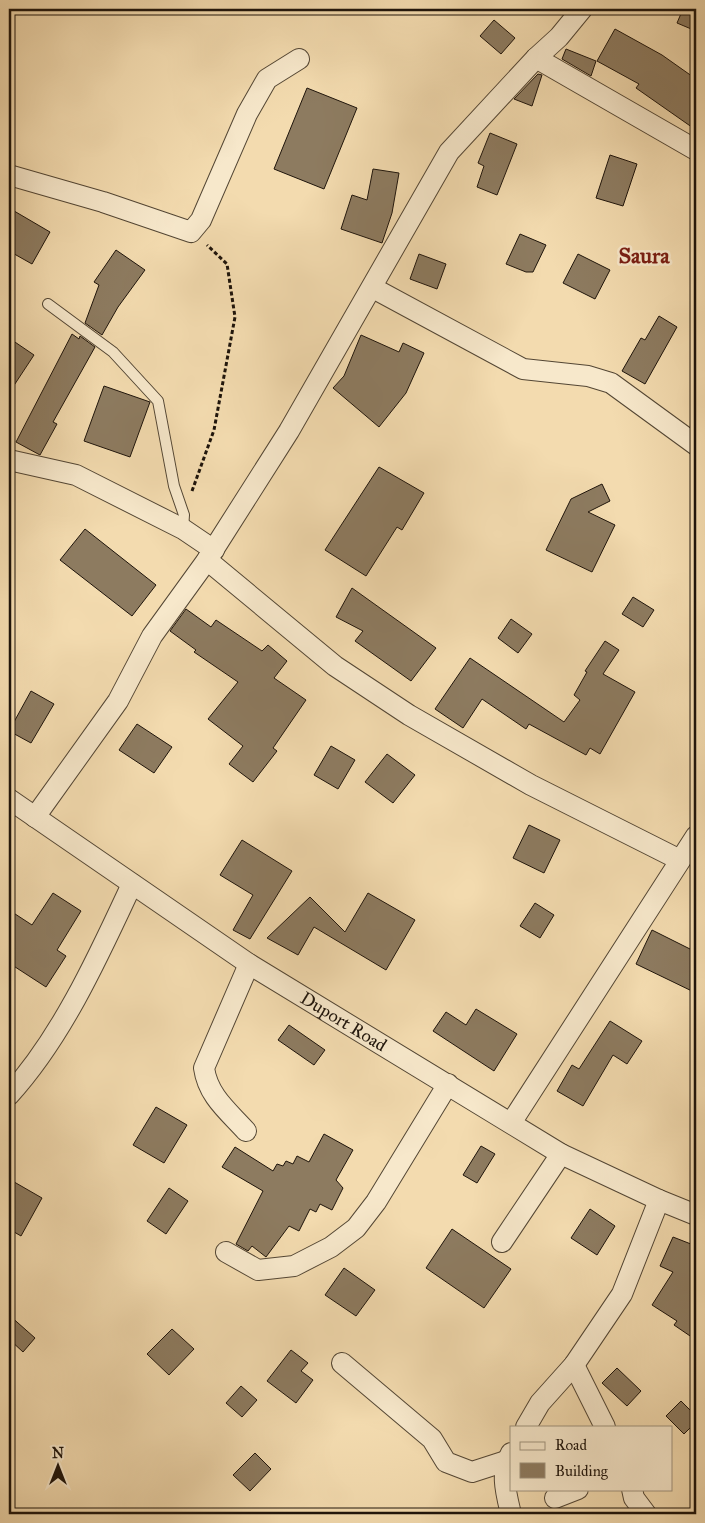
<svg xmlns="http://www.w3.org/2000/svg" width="705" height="1523" font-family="'IM FELL Great Primer',serif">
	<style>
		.building { fill: #8d7b60; stroke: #1e140b }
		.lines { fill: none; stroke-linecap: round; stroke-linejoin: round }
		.service-casing { stroke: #534634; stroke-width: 12 }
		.minor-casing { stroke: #534634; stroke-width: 22 }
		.path { stroke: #1e140b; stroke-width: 3; stroke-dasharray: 4 2.5; stroke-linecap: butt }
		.service { stroke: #f7e8cb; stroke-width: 10 }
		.minor { stroke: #f7e8cb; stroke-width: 20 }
		.labels { text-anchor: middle; stroke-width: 5; stroke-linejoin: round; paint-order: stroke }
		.street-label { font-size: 18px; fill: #1e140b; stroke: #f7e8cb }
		.district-label { font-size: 22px; font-weight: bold; fill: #7a1f14; stroke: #f7e8cb }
	</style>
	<rect width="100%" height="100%" fill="#f3dbaf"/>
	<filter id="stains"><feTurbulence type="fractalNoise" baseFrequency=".004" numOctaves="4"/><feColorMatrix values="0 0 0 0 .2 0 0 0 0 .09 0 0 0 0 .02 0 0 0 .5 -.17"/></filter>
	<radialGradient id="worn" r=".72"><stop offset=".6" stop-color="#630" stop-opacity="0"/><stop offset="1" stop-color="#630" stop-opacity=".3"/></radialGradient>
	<g class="building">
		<polygon points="683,9 696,9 696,31 677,23"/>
		<polygon points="494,20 515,38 501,54 480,36"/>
		<polygon points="615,29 662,55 696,79 696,130 636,88 639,84 597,61"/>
		<polygon points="566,49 596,61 591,76 562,59"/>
		<polygon points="538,74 542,75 532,106 514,99"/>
		<polygon points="307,88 357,108 324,189 274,169"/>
		<polygon points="490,133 517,144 497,195 477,187 484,166 478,163"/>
		<polygon points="610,155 637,164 623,206 596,198"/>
		<polygon points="373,169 399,173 392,213 382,243 341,229 352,195 367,200"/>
		<polygon points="9,208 50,232 32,264 9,251"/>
		<polygon points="520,234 546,245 533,272 526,272 506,264"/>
		<polygon points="116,250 145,270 118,307 102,335 85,323 99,285 94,282"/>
		<polygon points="419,254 446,264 437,289 410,279"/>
		<polygon points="578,254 610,270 595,299 563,283"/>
		<polygon points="659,316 677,327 645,384 622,371 641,338 645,340"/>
		<polygon points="72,334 79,339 80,336 95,347 53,422 57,424 40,455 16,442"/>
		<polygon points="361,335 399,352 403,343 424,353 406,393 379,427 333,388 344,376"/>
		<polygon points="9,338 34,355 9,393"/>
		<polygon points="104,386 150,402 130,457 84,441"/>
		<polygon points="379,467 424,493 402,530 397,527 366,576 325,550"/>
		<polygon points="602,484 610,501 588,512 615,525 592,572 546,550 571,499"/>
		<polygon points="85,529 156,585 132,616 60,560"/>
		<polygon points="352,588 436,648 411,681 355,641 363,631 336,617"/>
		<polygon points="633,597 654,610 643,627 622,614"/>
		<polygon points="186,609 211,627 216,620 262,651 268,645 287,661 274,678 306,700 273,748 277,751 253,782 229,764 243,746 208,719 238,682 194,652 196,650 170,631"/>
		<polygon points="511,619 532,634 518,653 498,638"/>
		<polygon points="605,641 619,650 603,674 635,692 600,754 590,748 586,755 529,724 526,729 482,699 463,728 435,709 470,658 564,722 580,700 574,695 587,672 585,671"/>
		<polygon points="31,691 54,704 31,743 9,731"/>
		<polygon points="137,724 172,747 154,773 119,750"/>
		<polygon points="331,746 355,760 338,789 314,775"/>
		<polygon points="387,754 415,775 393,803 365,782"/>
		<polygon points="529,825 560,840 544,873 513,858"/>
		<polygon points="242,840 292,871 250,939 233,930 253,895 220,875"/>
		<polygon points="53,893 81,911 57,950 66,956 46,987 9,963 9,910 32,925"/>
		<polygon points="368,893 415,920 386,970 314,927 298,955 267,938 310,897 345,932"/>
		<polygon points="535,903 554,915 540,938 520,926"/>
		<polygon points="652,930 696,952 696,993 636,964"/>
		<polygon points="476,1009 517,1034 494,1071 433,1031 446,1012 466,1025"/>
		<polygon points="610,1021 642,1041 627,1064 613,1055 583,1106 557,1091 572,1065 579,1069"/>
		<polygon points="289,1025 325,1050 314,1065 278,1040"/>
		<polygon points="156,1107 187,1125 164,1163 133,1145"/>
		<polygon points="324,1134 353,1150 336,1180 343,1188 332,1210 320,1204 316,1212 310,1209 299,1231 289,1226 266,1257 252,1246 248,1251 236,1244 263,1191 222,1167 235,1147 273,1171 277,1164 283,1166 286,1161 293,1164 297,1156 309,1162"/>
		<polygon points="481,1146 495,1154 477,1183 463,1175"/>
		<polygon points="9,1179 42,1198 21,1236 9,1229"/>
		<polygon points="169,1188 188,1201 166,1234 147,1221"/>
		<polygon points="590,1209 615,1226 597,1255 571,1238"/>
		<polygon points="452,1229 511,1269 484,1308 426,1268"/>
		<polygon points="673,1237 696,1246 696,1340 674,1325 677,1321 652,1305 673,1272 660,1266"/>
		<polygon points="344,1268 375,1290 356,1316 325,1295"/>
		<polygon points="9,1315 35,1338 23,1352 9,1339"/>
		<polygon points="172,1329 194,1349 169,1375 147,1354"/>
		<polygon points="291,1350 308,1363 301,1371 313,1380 296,1403 267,1381"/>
		<polygon points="617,1368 641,1391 627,1406 602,1383"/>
		<polygon points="241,1386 257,1400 242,1417 226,1403"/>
		<polygon points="681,1401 696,1416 696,1422 684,1434 666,1416"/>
		<polygon points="255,1453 271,1469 250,1491 233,1475"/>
	</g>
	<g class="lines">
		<defs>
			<polyline id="service" points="48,304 113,352 158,401 174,486 184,515 183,529"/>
			<g id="minor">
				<polyline points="536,58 696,150"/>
				<polyline points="9,175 103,202 191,232 201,220 247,114 267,79 299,59"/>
				<polyline points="373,288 523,369 588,376 611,383 696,445"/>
				<polyline points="9,460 76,475 183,529 214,550"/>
				<polyline points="207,560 335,666 409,715 531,785 680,860"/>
				<path id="s1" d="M9,799l240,165 312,190 98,46 37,15"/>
				<polyline points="35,817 118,701 152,636 207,560 289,431 449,152 536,58 559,37 582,9"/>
				<path d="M9,1095c53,-58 90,-140 123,-211"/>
				<polyline points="511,1123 696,836"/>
				<path d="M246,1131c-18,-20 -38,-35 -42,-63l45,-104"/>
				<polyline points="502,1242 561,1154"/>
				<polyline points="226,1252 258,1270 294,1266 331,1247 356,1228 376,1202 448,1084"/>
				<polyline points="342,1363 432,1439 446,1462 472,1472 506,1461"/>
				<polyline points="574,1365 605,1427"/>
				<polyline points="526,1427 540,1403 574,1365 622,1294 659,1200"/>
				<polyline points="632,1489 634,1498 646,1514"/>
				<polyline points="555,1498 578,1489"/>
				<path d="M511,1514c-5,-21 -11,-41 0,-61"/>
			</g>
		</defs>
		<use href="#service" class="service-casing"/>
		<use href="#minor" class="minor-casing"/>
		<polyline class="path" points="192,491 214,430 235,317 227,264 207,245"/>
		<use href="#service" class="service"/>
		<use href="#minor" class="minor"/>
	</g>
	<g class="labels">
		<g class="street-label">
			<text dy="6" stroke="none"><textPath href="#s1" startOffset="402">Duport Road</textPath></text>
		</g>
		<g class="district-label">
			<text x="644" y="263">Saura</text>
		</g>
	</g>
	<rect width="705" height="1523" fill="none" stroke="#f3dbaf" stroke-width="30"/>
	<rect x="10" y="10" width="685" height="1503" fill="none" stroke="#1e140b" stroke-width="2.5"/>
	<rect x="15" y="15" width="675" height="1493" fill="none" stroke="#1e140b"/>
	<rect x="510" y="1426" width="162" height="65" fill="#f7e8cb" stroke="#a0937e"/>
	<rect x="520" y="1442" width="25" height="8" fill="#f7e8cb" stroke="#a0937e"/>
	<text x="555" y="1450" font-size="15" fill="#1e140b">Road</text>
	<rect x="520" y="1463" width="25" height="15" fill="#8d7b60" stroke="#a0937e"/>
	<text x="555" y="1476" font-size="15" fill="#1e140b">Building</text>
	<g transform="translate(58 1466)" stroke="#f7e8cb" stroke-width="4" paint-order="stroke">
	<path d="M0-4L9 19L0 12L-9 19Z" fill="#1e140b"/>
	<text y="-8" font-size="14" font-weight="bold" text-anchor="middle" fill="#1e140b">N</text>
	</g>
	<rect width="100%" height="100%" filter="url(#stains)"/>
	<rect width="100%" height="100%" fill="url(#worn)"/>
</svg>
